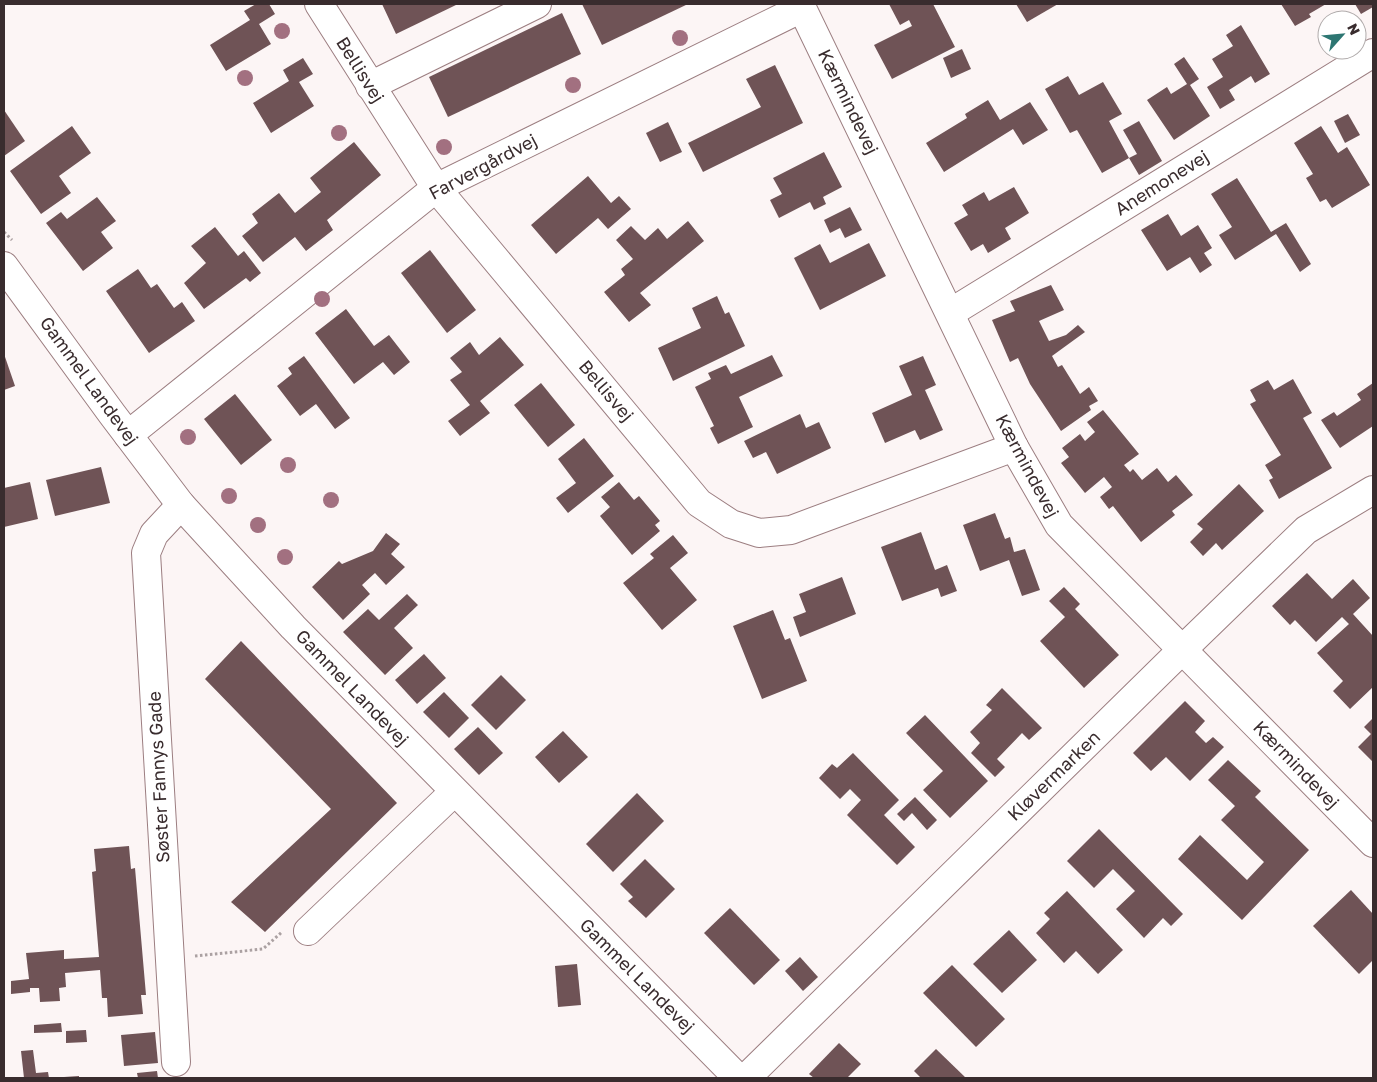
<svg xmlns="http://www.w3.org/2000/svg" width="1377" height="1082" font-family="'Golos Text',sans-serif">
	<style>
		.building { fill: #6f5356 }
		.lines { fill: none; stroke-linecap: round; stroke-linejoin: round }
		.minor-casing { stroke: #9c7e81; stroke-width: 30 }
		.path { stroke: #aba1a2; stroke-width: 3; stroke-dasharray: 2.5 2.5; stroke-linecap: butt }
		.minor { stroke: #fff; stroke-width: 28 }
		.tree { fill: #a27080 }
		.labels { text-anchor: middle; stroke-width: 5; stroke-linejoin: round; paint-order: stroke }
		.street-label { font-size: 18px; fill: #392c2e; stroke: #fff }
	</style>
	<rect width="100%" height="100%" fill="#fcf5f5"/>
	<g class="building">
		<polygon points="256,4 269,4 275,14 259,24 271,44 226,71 210,45 250,20 244,11"/>
		<polygon points="382,4 458,4 396,34"/>
		<polygon points="582,4 688,4 602,45"/>
		<polygon points="889,4 933,4 955,47 892,79 874,45 912,26 909,20 900,25"/>
		<polygon points="1016,4 1058,4 1027,22"/>
		<polygon points="1281,4 1326,4 1309,14 1311,17 1295,26"/>
		<polygon points="1355,4 1373,4 1373,7 1361,14"/>
		<polygon points="562,13 581,54 448,117 429,77"/>
		<polygon points="1241,25 1270,74 1255,83 1251,76 1229,90 1235,100 1220,109 1207,87 1223,77 1212,59 1233,46 1226,35"/>
		<polygon points="962,49 971,69 951,78 943,58"/>
		<polygon points="1184,57 1199,79 1190,85 1210,116 1174,140 1147,100 1167,87 1171,94 1187,84 1174,64"/>
		<polygon points="303,58 313,74 299,82 314,106 271,133 253,103 289,81 283,70"/>
		<polygon points="775,65 803,123 703,172 688,143 761,107 746,79"/>
		<polygon points="1068,76 1079,95 1103,82 1122,114 1109,121 1129,158 1137,154 1123,130 1139,121 1162,161 1139,175 1129,158 1102,173 1077,130 1070,133 1045,89"/>
		<polygon points="988,100 1000,120 1030,102 1048,130 1023,145 1013,129 944,172 926,143 967,118 965,114"/>
		<polygon points="4,110 25,141 4,156"/>
		<polygon points="1348,114 1360,135 1345,143 1334,121"/>
		<polygon points="668,122 682,152 660,162 646,133"/>
		<polygon points="72,126 91,153 59,176 71,193 41,214 10,171"/>
		<polygon points="1321,126 1338,153 1347,147 1370,185 1332,208 1326,199 1320,202 1306,178 1313,174 1294,143"/>
		<polygon points="354,142 381,175 327,220 333,230 306,251 295,237 263,262 242,236 258,223 252,214 279,193 295,213 321,192 310,178"/>
		<polygon points="824,152 842,187 823,197 826,204 814,210 810,202 779,218 770,200 782,194 773,178"/>
		<polygon points="588,176 611,203 619,196 631,209 608,229 598,218 556,254 531,225"/>
		<polygon points="1237,178 1271,232 1286,223 1311,264 1300,272 1276,234 1235,260 1219,235 1232,227 1211,194"/>
		<polygon points="1014,187 1029,213 1005,228 1011,239 988,253 983,244 971,251 954,223 968,215 962,205 984,192 989,201"/>
		<polygon points="97,197 116,221 101,232 113,248 83,271 46,223 61,212 67,219"/>
		<polygon points="850,207 862,230 845,238 840,228 830,233 824,220"/>
		<polygon points="1168,214 1181,236 1198,225 1212,248 1204,253 1212,265 1200,273 1190,257 1167,271 1141,230"/>
		<polygon points="688,221 704,241 640,293 651,305 629,322 604,292 625,275 621,269 633,259 616,240 631,226 645,240 658,228 667,239"/>
		<polygon points="215,227 238,256 244,251 261,273 250,282 246,278 204,309 184,283 206,263 191,246"/>
		<polygon points="869,243 886,276 820,310 794,258 820,244 830,263"/>
		<polygon points="430,250 476,310 447,333 401,273"/>
		<polygon points="138,269 151,288 157,284 174,308 182,302 195,321 149,353 106,291"/>
		<polygon points="1051,285 1064,310 1039,321 1049,341 1066,335 1078,325 1085,332 1052,356 1058,367 1062,365 1080,394 1089,387 1098,401 1089,406 1091,410 1061,431 1030,384 1018,358 1010,362 992,320 1015,311 1010,301"/>
		<polygon points="717,296 725,314 729,312 745,346 673,381 658,348 701,328 692,308"/>
		<polygon points="346,309 374,346 389,335 410,362 394,375 383,362 354,384 315,333"/>
		<polygon points="500,337 524,365 480,401 490,413 460,436 448,421 470,405 450,380 462,372 450,358 470,342 479,355"/>
		<polygon points="4,354 15,386 4,390"/>
		<polygon points="772,355 783,376 739,397 753,427 718,444 710,428 714,426 695,387 711,379 708,373 726,365 731,374"/>
		<polygon points="304,356 350,418 335,429 316,404 300,416 277,386 292,374 288,368"/>
		<polygon points="923,356 936,385 925,390 943,430 920,440 915,430 885,443 872,413 912,395 899,366"/>
		<polygon points="1293,379 1312,413 1303,418 1332,468 1279,499 1269,480 1273,478 1265,465 1281,455 1250,404 1256,401 1250,390 1268,380 1274,390"/>
		<polygon points="541,383 575,425 548,447 514,405"/>
		<polygon points="1373,383 1373,426 1340,448 1321,420 1334,412 1337,416 1361,400 1357,394"/>
		<polygon points="235,394 272,440 241,465 204,419"/>
		<polygon points="1103,410 1139,454 1124,465 1130,472 1133,469 1142,480 1157,468 1168,482 1176,475 1193,495 1172,511 1175,515 1141,542 1113,506 1109,509 1100,497 1112,487 1104,477 1085,493 1061,463 1069,457 1062,448 1080,434 1085,441 1095,432 1087,422"/>
		<polygon points="800,414 806,428 819,422 831,448 777,474 766,452 753,458 744,441"/>
		<polygon points="584,438 614,476 568,513 556,498 576,483 558,459"/>
		<polygon points="101,467 110,503 55,516 46,480"/>
		<polygon points="30,482 38,519 4,527 4,488"/>
		<polygon points="619,482 634,500 639,496 660,521 655,525 660,531 632,555 600,516 610,507 601,497"/>
		<polygon points="1239,484 1264,511 1222,550 1216,543 1203,556 1190,542 1203,529 1197,524"/>
		<polygon points="995,513 1005,539 1010,537 1014,552 1025,549 1040,590 1022,596 1009,560 980,571 963,525"/>
		<polygon points="921,532 935,570 947,565 957,591 941,597 938,588 902,601 881,547"/>
		<polygon points="386,533 400,544 391,554 405,567 386,585 375,573 362,585 370,594 343,620 312,587 339,561 342,564 373,551"/>
		<polygon points="673,535 688,553 670,568 697,600 662,630 623,583 654,558 650,554"/>
		<polygon points="1307,573 1332,599 1353,579 1370,598 1353,614 1373,636 1373,687 1350,709 1333,691 1343,681 1317,653 1349,624 1342,617 1316,642 1295,620 1290,625 1272,606"/>
		<polygon points="842,577 856,614 800,637 793,617 806,612 799,594"/>
		<polygon points="1064,587 1080,604 1075,609 1119,655 1084,688 1040,641 1065,617 1049,601"/>
		<polygon points="407,594 418,605 394,628 413,648 385,675 343,632 368,609 379,620"/>
		<polygon points="773,610 785,640 790,638 807,681 762,699 733,626"/>
		<polygon points="241,641 397,803 265,932 231,902 331,809 205,679"/>
		<polygon points="424,654 446,678 417,704 395,680"/>
		<polygon points="501,675 526,700 496,730 471,705"/>
		<polygon points="1002,688 1042,728 1029,740 1022,733 997,759 1005,767 995,777 971,753 980,743 970,732 992,710 986,705"/>
		<polygon points="444,692 469,718 449,738 423,712"/>
		<polygon points="1185,701 1205,721 1195,732 1206,743 1213,737 1224,747 1190,781 1166,757 1151,771 1133,753"/>
		<polygon points="925,715 988,781 950,818 923,790 943,771 906,733"/>
		<polygon points="1373,718 1373,762 1358,747 1371,734 1364,727"/>
		<polygon points="478,727 503,753 479,775 454,749"/>
		<polygon points="563,731 588,757 559,783 535,757"/>
		<polygon points="853,753 899,800 884,815 915,847 897,865 847,815 861,800 850,789 840,799 819,778 832,764 837,768"/>
		<polygon points="1228,760 1261,791 1255,797 1309,850 1242,920 1178,859 1200,835 1247,880 1264,862 1221,820 1235,806 1208,780"/>
		<polygon points="637,793 664,821 613,872 586,844"/>
		<polygon points="915,797 937,820 927,830 912,813 904,821 897,814"/>
		<polygon points="1099,829 1183,914 1171,926 1163,918 1144,938 1116,909 1135,891 1113,869 1094,888 1067,861"/>
		<polygon points="129,846 131,869 135,868 146,995 141,995 143,1014 108,1017 107,998 102,998 100,970 65,973 66,987 59,988 60,1001 40,1002 39,988 30,988 30,992 11,994 11,981 29,979 26,953 64,950 64,959 99,957 92,872 96,871 94,849"/>
		<polygon points="645,859 675,889 646,918 628,901 633,897 620,884"/>
		<polygon points="1351,890 1373,914 1373,960 1359,974 1313,926"/>
		<polygon points="1067,891 1123,950 1098,974 1076,951 1064,963 1036,933 1050,919 1044,913"/>
		<polygon points="730,908 780,960 754,985 704,933"/>
		<polygon points="1009,930 1037,960 1002,993 973,964"/>
		<polygon points="800,957 818,977 803,991 785,971"/>
		<polygon points="577,964 581,1005 558,1007 555,966"/>
		<polygon points="952,965 1005,1019 976,1047 923,993"/>
		<polygon points="61,1023 62,1032 34,1033 34,1025"/>
		<polygon points="86,1030 87,1042 66,1043 66,1031"/>
		<polygon points="155,1032 158,1063 124,1066 121,1035"/>
		<polygon points="839,1043 861,1064 847,1078 814,1078 809,1074"/>
		<polygon points="936,1049 966,1078 921,1078 914,1071"/>
		<polygon points="33,1050 36,1073 48,1072 49,1078 24,1078 21,1051"/>
		<polygon points="157,1071 158,1078 138,1078 137,1073"/>
		<polygon points="79,1076 79,1078 64,1078 64,1077"/>
	</g>
	<g class="lines">
		<defs>
			<g id="minor">
				<polyline points="319,4 436,188 699,503 731,524 759,533 791,530 1014,447"/>
				<polyline points="800,4 1014,447 1059,525 1373,843"/>
				<polyline points="370,86 537,4"/>
				<polyline points="4,266 112,414 181,505 293,627 738,1078"/>
				<polyline points="950,313 1373,53"/>
				<polyline points="128,435 436,188 802,8"/>
				<polyline points="308,931 454,792"/>
				<polyline points="176,1062 146,553 154,534 181,505"/>
				<polyline points="746,1078 1183,649 1306,530 1373,490"/>
			</g>
		</defs>
		<use href="#minor" class="minor-casing"/>
		<g class="path">
			<polyline points="4,232 12,240"/>
			<polyline points="195,956 263,949 282,932"/>
		</g>
		<use href="#minor" class="minor"/>
	</g>
	<g class="tree">
		<circle cx="282" cy="31" r="8"/>
		<circle cx="680" cy="38" r="8"/>
		<circle cx="245" cy="78" r="8"/>
		<circle cx="573" cy="85" r="8"/>
		<circle cx="339" cy="133" r="8"/>
		<circle cx="444" cy="147" r="8"/>
		<circle cx="322" cy="299" r="8"/>
		<circle cx="188" cy="437" r="8"/>
		<circle cx="288" cy="465" r="8"/>
		<circle cx="229" cy="496" r="8"/>
		<circle cx="331" cy="500" r="8"/>
		<circle cx="258" cy="525" r="8"/>
		<circle cx="285" cy="557" r="8"/>
	</g>
	<g class="labels">
		<g class="street-label">
			<text transform="translate(360 70) rotate(58)" y="6">Bellisvej</text>
			<text transform="translate(848 102) rotate(64)" y="6">Kærmindevej</text>
			<text transform="translate(483 167) rotate(-28)" y="6">Farvergårdvej</text>
			<text transform="translate(1162 183) rotate(-32)" y="6">Anemonevej</text>
			<text transform="translate(89 381) rotate(54)" y="6">Gammel Landevej</text>
			<text transform="translate(606 391) rotate(50)" y="6">Bellisvej</text>
			<text transform="translate(1027 466) rotate(62)" y="6">Kærmindevej</text>
			<text transform="translate(352 688) rotate(46)" y="6">Gammel Landevej</text>
			<text transform="translate(1296 765) rotate(46)" y="6">Kærmindevej</text>
			<text transform="translate(1054 776) rotate(-44)" y="6">Kløvermarken</text>
			<text transform="translate(159 777) rotate(-93)" y="6">Søster Fannys Gade</text>
			<text transform="translate(637 976) rotate(45)" y="6">Gammel Landevej</text>
		</g>
	</g>
	<rect width="1377" height="1082" fill="none" stroke="#392c2e" stroke-width="10"/>
	<g transform="translate(1342 35) rotate(63)"><circle r="24" fill="#ffffff" stroke="#b0abab"/>
	<path d="M0-4L9 19L0 12L-9 19Z" fill="#2d7672"/>
	<text y="-8" font-size="14" font-weight="bold" text-anchor="middle" fill="#392c2e">N</text>
	</g>
</svg>
